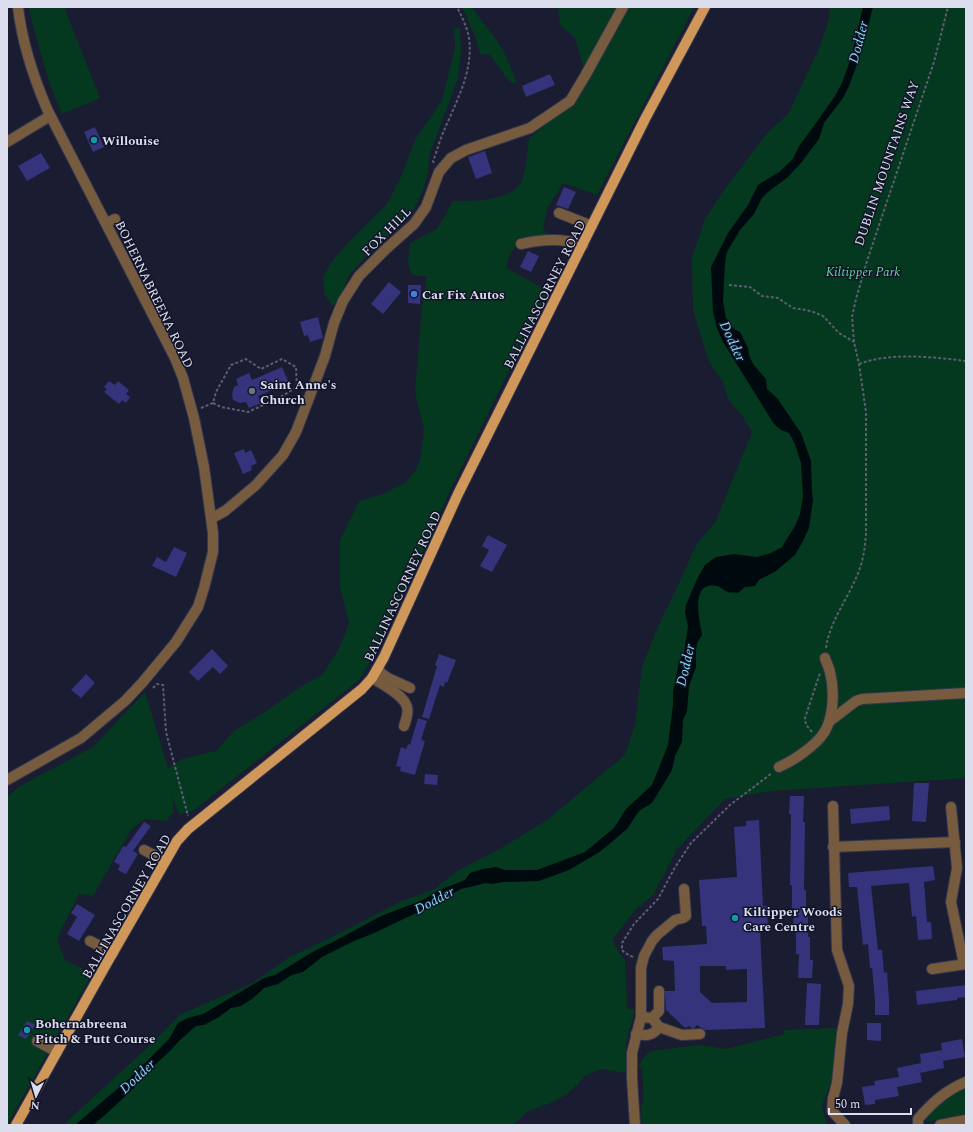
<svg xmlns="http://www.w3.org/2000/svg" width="973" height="1132" font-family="Spectral,serif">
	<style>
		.green { fill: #04391f }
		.water { fill: #000a0e }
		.building { fill: #34337c; fill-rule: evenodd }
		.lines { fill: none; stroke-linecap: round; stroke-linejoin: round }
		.minor-casing { stroke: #35374c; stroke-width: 12 }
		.major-casing { stroke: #35374c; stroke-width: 12 }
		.path { stroke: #5b5d71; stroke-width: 2; stroke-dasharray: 3 2; stroke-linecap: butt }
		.minor { stroke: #765b3f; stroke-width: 10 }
		.major { stroke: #d0975b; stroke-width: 10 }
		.culture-dot { fill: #0f9aa8; stroke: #111328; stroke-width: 1.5 }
		.shop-dot { fill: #3f7fe0; stroke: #111328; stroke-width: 1.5 }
		.worship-dot { fill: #6b7280; stroke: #111328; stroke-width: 1.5 }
		.labels { text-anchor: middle; stroke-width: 3; stroke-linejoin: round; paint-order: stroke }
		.poi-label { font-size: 13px; font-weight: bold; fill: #dcdeee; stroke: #111328; text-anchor: start }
		.street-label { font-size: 13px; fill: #dcdeee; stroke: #111328 }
		.park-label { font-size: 13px; font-style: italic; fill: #5dda94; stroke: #111328 }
		.water-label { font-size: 14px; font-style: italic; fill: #85dcf5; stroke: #111328 }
	</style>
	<rect width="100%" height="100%" fill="#1a1c32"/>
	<g class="green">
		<polygon points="29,7 64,7 100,98 62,114 49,82 32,22"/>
		<path d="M462,7h10c7,11 15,20 23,31 10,13 15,28 21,43l-2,3 -6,-4 -18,-25 -10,-1 -4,-16z"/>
		<path d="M558,7h136l-97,188 -34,-12 -16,26 -4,20 8,8 -32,6 -9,10 -4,15 42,23 -99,202 -73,159 -17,28 -166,131 -14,3 -7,-18 2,16 -8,9 -22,-2 -14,12 -37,65 -14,-2 -22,45 8,21 27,14 -85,151v-328l13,-11 73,-39 52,-55 23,76 14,-9 34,-8 18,-20 34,-21 32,-23 22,-12 17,-26 10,-26 -9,-36v-47l19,-39 24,-7 23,-12 10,-12 5,-14 3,-27 -9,-37 7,-84 5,-32h-8l-8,-2 -3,-12 2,-19 27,-14 16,-28c20,0 63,1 70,-23 4,-10 4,-29 6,-40l31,-25 27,-35 -12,-40 -15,-13z"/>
		<polygon points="830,7 966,7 966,778 771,791 725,799 677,849 653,895 636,909 612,940 621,956 625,960 627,1008 635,1010 626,1042 626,1073 601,1069 584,1076 579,1083 567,1094 551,1103 528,1111 513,1125 63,1125 147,1048 181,1014 253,983 288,958 334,936 402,901 434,889 459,870 498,850 547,820 625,755 635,725 642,667 657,629 675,592 696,545 716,521 752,432 744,418 728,399 723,382 709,362 693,310 692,258 705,219 722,193 767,133 788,114 818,51 829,20"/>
		<polygon points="454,27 460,28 461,53 458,78 429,156 428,172 423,190 414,209 400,225 366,256 350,274 339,298 333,306 325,295 323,278 330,264 347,244 387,204 402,175 415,140 442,100 455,48"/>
		<polygon points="836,1028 832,1079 822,1106 827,1125 642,1125 641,1106 644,1101 642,1067 638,1067 645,1056 651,1051 700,1045 726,1049 785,1034 784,1030"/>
		<polygon points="966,1087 966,1114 925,1122 933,1107 961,1088"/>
	</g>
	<path class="water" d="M863,7h10l-12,46 -12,33 -6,12 -19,25 -5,16 -18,24 -13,14 -20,15 -6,6 -8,16 -14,16 -13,22 -2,11 -2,38 3,17 8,11 6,3 8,16 1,7 4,9 13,15 1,10 10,9 24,35 10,28 1,30 1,9 -4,28 -6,13 -8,14 -19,16 -17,9 -4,6 -10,1 -7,6c-3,-1 -7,0 -10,-1 -4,-1 -7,-5 -11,-6 -28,-6 -17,36 -15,49l-5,8 -1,8v16l-7,19 -2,25 -4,9 -1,22 -7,14 -3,14 -20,33 -13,8 -12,18 -20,17 -9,7 -29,17 -30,11 -35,1 -12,2 -6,-1 -25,6 -32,18 -57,27 -18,7 -32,16 -19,15 -11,3 -14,9 -14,4 -12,11 -11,7 -10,2 -12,9 -15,8 -8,1 -16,14 -11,12 -22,20 -14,17 -28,26 -12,10h-18l55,-47 39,-39 9,-16 10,-5 15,-4 61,-36 11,-3 39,-24 19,-9 48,-26 42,-16 14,-9 28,-11 5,-7 13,-4 13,-2 9,3h32l48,-18 29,-24 12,-19 26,-24 16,-40 5,-40v-13l6,-30 5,-10 3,-19 1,-7 -3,-13 1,-8 11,-26 8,-14 11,-8 18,-3 23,3 14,-4 11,-6 13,-21 5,-12 3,-18 -2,-33 -6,-19 -6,-11 -8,-3 -7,-6 -51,-82 -6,-14 -4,-16 -2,-45 17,-34 20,-28 10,-20 21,-13 14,-13 6,-13 9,-12 27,-38 7,-13 9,-25z"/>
	<g class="building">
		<polygon points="550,74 555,85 526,97 522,86"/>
		<polygon points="95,127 104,147 93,152 84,132"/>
		<polygon points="485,151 492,173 476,179 468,157"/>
		<polygon points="41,153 50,168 27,181 18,166"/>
		<polygon points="564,187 576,192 568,209 556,205"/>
		<polygon points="528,251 539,256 531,272 520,267"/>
		<polygon points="389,282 401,292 383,314 371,304"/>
		<polygon points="408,285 421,285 420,304 408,303"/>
		<polygon points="318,317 323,338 310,342 308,335 304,336 300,322"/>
		<polygon points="282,367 289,383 258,396 262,403 249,408 246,402 240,403 233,400 232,394 234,387 238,385 236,379 249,373 252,380"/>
		<polygon points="109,381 115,385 118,381 129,390 126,394 130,397 126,403 122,400 119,404 104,392 107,389 104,387"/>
		<polygon points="244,449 245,453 251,450 257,463 251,466 252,470 243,474 234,453"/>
		<polygon points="488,535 507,545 492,572 480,566 489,550 482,546"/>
		<polygon points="174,547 187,553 176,577 152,566 157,557 166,562"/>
		<polygon points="212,649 228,666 220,674 213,667 198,681 189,672"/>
		<polygon points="439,654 456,660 447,683 445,682 444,687 440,685 429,719 422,717 437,666 435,665"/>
		<polygon points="86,674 95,683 81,698 71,690"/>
		<polygon points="418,718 427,721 421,740 425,741 415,775 400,771 401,767 396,766 401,747 406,749 408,744 410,745"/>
		<polygon points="425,774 438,775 437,785 424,784"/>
		<polygon points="914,783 929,783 926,822 912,821"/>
		<polygon points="790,796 804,796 803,822 805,822 804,890 806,890 806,914 808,914 808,937 810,937 810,960 813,960 812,978 798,978 799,954 796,954 796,931 793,931 794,908 792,908 792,885 790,885 791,814 789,814"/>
		<polygon points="889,806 890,820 851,824 850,809"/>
		<path d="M759,820l4,86h4l1,25h-8l5,97 -60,2 -8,-5 -3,3h-2l-3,-2 -4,2 -19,-18 -1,-19h10l-1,-30 -11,-1 -1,-13 45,-3 -1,-18h-4l-3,-46 38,-3 -3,-50 12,-1v-5zM700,966h26v4l21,-1v33l-35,1 -12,-11z"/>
		<polygon points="144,822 151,826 133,851 138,854 126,874 118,870 120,865 114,862 123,846 126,847"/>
		<polygon points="933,866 935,880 924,882 927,922 931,922 932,939 918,940 916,916 912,917 909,883 871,886 878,950 882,950 884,973 887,972 889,1000 889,1015 875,1015 875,1000 872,968 870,968 868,944 863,945 857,887 849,887 848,873"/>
		<polygon points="77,904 95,915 79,941 67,934 77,917 71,913"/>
		<polygon points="807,983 821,984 819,1025 805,1025"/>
		<polygon points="966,985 966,997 957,998 957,1000 917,1005 916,991"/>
		<polygon points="27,1021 35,1025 26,1039 18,1035"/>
		<polygon points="867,1023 881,1023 881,1041 867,1040"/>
		<polygon points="962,1039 965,1057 943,1061 944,1068 920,1073 922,1082 897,1087 899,1096 875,1100 875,1104 865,1105 862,1087 875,1085 874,1081 899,1077 897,1068 921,1063 920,1054 942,1050 941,1043"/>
	</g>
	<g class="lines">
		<defs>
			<g id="minor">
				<polyline points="7,142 50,116"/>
				<polyline points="559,213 592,226"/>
				<polyline points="106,223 115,219"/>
				<path d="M521,244c22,-5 41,-6 62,1"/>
				<polyline points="212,518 225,511 256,485 283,455 296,432 325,356 334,323 343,301 359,276 386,249 414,224 426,207 439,172 451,158 466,150 530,128 570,101 585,76 623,7"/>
				<polyline points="377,670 388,678 410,688"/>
				<path d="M372,678c10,6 32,17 35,29 2,6 -1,13 -3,19"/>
				<polyline points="830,721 856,701 862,699 966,693"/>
				<path d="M779,767c14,-6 31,-18 41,-29 14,-15 15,-46 10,-66 -1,-5 -4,-10 -5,-14"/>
				<path d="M7,780l74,-42 44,-37 17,-18 34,-41 22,-35 6,-19 9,-36v-19l-9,-66 -10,-49 -11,-40 -8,-20 -128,-249c-14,-33 -25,-66 -29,-102"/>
				<polyline points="833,806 837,950 849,986 848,1004 842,1033 837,1083 833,1098 832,1111 845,1125"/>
				<polyline points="951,807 957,868 951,902 964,964"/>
				<polyline points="833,847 955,842"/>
				<polyline points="144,850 165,861"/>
				<polyline points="90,941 113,953"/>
				<polyline points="932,969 966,964"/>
				<polyline points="652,1018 659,1011 659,991"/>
				<polyline points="659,1027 682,1035 700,1034"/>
				<path d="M636,1034c10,2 17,2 23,-7l-7,-9 -11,-1"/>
				<polyline points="37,1041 57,1052"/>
				<polyline points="635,1125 632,1079 632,1053 641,1017 641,968 644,956 652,941 657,935 675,920 683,918 686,916 684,889"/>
				<path d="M918,1125v-6c14,-16 28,-29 48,-37"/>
				<polyline points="940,1125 966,1120"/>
			</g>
			<polyline id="major" points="16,1125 104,968 177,841 188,829 362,689 372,678 384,657 458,494 645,119 705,7"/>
		</defs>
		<use href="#minor" class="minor-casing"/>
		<use href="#major" class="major-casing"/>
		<g class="path">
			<path d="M434,163l-1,-2c3,-7 5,-15 8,-23 12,-31 33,-64 28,-100 -2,-11 -7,-21 -12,-31"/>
			<polyline points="729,285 750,287 762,296 778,298 793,308 811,311 823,316 839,333 854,342"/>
			<path d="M859,364c32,-12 73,-7 107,-3"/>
			<polyline points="213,403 221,407 248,412 279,398"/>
			<polyline points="201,408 213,403 216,392 231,365 246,359 261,369 282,359 296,367 297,387 279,398 280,405"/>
			<path d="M826,648c4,-29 25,-53 34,-80 4,-12 5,-23 6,-34v-122l-7,-48 -5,-22 -2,-25 4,-18 11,-38 67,-199 14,-55"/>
			<polyline points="153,688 157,684 163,685 166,732 188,816"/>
			<polyline points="812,732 806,725 805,718 820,673"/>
			<polyline points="633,957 625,953 622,950 622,943 634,924 658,899 674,869 691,843 730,805 772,773"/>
		</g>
		<use href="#minor" class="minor"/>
		<use href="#major" class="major"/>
	</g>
	<g class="culture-dot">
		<circle cx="94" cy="140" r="4"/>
		<circle cx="735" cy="918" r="4"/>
		<circle cx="27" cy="1030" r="4"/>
	</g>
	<circle class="shop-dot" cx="414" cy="294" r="4"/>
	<circle class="worship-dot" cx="252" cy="391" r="4"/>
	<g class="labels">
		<g class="poi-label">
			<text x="102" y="145">Willouise</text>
			<text x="422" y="299">Car Fix Autos</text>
			<text x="260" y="389">Saint Anne's<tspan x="260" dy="15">Church</tspan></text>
			<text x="743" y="916">Kiltipper Woods<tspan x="743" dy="15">Care Centre</tspan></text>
			<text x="35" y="1028">Bohernabreena<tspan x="35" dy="15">Pitch &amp; Putt Course</tspan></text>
		</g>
		<g class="street-label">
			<text transform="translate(886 163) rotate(-71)" y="5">DUBLIN MOUNTAINS WAY</text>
			<text transform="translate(386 231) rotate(-45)" y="5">FOX HILL</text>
			<text transform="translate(155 294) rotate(64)" y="5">BOHERNABREENA ROAD</text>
			<text transform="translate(544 294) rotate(-63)" y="5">BALLINASCORNEY ROAD</text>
			<text transform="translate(402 586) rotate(-65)" y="5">BALLINASCORNEY ROAD</text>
			<text transform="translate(126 906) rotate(-60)" y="5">BALLINASCORNEY ROAD</text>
		</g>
		<g class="park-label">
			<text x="863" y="276">Kiltipper Park</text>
		</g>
		<g class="water-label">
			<text transform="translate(858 42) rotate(-75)" y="5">Dodder</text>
			<text transform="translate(733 341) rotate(65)" y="5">Dodder</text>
			<text transform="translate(685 665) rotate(-77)" y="5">Dodder</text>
			<text transform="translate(434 900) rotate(-28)" y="5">Dodder</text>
			<text transform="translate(137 1076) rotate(-43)" y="5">Dodder</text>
		</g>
	</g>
	<rect width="973" height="1132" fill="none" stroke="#dcdeee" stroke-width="16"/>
	<g transform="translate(36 1096) rotate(185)" stroke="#111328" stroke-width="3" paint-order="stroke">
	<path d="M0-3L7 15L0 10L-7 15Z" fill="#dcdeee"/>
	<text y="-6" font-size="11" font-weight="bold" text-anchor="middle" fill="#dcdeee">N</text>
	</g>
	<path d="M829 1108v6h82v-6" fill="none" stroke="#dcdeee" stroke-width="2"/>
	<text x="835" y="1108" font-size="12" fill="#dcdeee" stroke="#111328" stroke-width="3" paint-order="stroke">50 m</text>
</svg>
